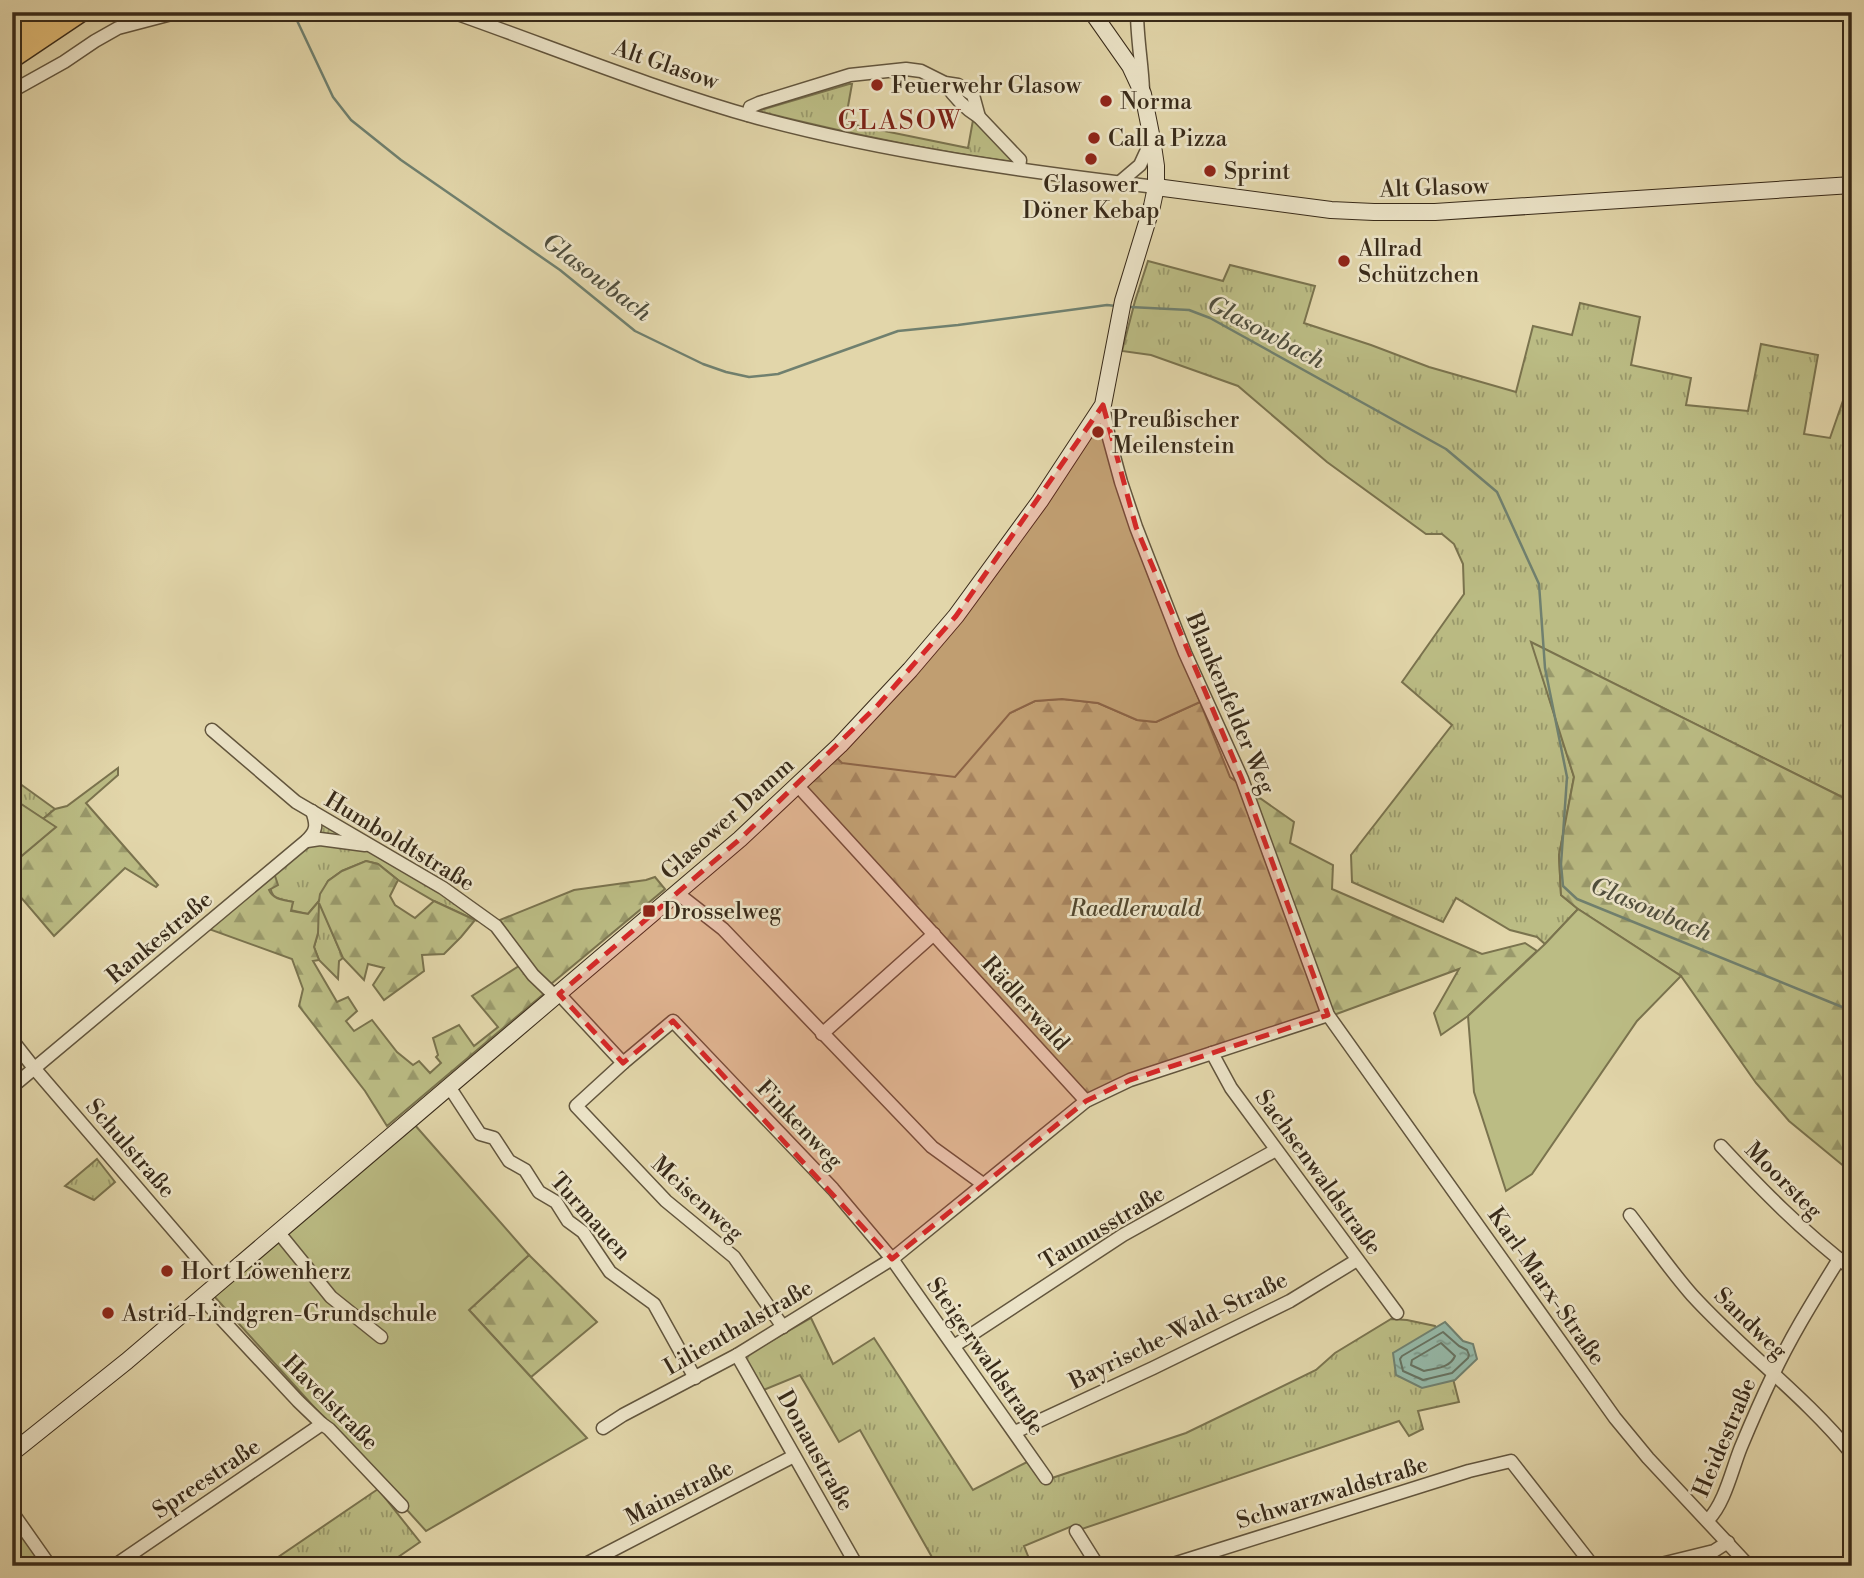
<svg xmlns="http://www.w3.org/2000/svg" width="1864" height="1578" font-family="'Libre Bodoni',serif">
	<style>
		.grass { fill: url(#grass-tufts); stroke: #7a734e; stroke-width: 2 }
		.forest { fill: url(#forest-firs); stroke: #7a734e; stroke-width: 2 }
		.garden { fill: #bbbc84; stroke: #7a734e; stroke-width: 2 }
		.water { fill: url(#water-ripples); stroke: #70806f; stroke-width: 2 }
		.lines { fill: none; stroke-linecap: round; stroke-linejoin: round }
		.shore { stroke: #667261; stroke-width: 2 }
		.stream { stroke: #70806f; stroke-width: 2.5 }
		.street-casing { stroke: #62553d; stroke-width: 15 }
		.secondary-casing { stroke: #382a19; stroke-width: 18 }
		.highway-casing { stroke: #382a19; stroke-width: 24 }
		.street { stroke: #ece4c8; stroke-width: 12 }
		.secondary { stroke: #ece4c8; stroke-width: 16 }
		.highway { stroke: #e1bb75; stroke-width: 21 }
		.marked { fill: #d62828; fill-opacity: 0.2; stroke: #d62828; stroke-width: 5; stroke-dasharray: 14 9; stroke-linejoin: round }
		.poi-dot { fill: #8f2418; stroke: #ece4c8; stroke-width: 2.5 }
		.labels { text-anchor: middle; stroke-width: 5; stroke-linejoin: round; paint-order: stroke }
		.street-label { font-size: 23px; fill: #382a19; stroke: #ece4c8 }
		.poi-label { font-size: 23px; fill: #382a19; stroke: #ece4c8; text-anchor: start }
		.park-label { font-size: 23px; font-style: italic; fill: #52472e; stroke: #ece4c8 }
		.water-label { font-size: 24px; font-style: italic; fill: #4f4e3d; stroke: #ece4c8 }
		.quarter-label { font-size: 26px; letter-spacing: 2px; fill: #7a1f14; stroke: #ece4c8 }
	</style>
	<defs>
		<pattern id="grass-tufts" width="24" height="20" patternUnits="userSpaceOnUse" patternTransform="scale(1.75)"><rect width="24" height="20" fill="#bbbc84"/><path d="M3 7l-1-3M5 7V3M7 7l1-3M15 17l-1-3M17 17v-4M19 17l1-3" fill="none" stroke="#99996b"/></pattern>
		<pattern id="forest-firs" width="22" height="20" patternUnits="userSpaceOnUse" patternTransform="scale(1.75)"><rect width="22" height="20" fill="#bbbc84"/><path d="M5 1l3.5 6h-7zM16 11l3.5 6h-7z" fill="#99996b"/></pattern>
		<pattern id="water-ripples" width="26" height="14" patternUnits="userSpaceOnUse" patternTransform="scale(1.75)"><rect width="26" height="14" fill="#95b9a9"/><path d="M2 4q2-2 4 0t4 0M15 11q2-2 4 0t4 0" fill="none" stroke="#7b9789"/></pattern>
	</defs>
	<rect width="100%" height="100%" fill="#e2d6aa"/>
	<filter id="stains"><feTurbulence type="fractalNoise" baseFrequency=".00286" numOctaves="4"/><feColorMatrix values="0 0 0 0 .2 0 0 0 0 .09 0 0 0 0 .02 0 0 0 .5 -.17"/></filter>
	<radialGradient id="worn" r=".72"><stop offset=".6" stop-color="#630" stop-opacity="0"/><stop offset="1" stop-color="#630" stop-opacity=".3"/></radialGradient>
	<g class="grass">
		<path d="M849,84h3l-7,39 123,25 5,-28 38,36 1,6c-86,-12 -170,-30 -254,-51z"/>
		<polygon points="1148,261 1223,281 1230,265 1315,286 1304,323 1371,345 1429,367 1516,392 1533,326 1572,335 1580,303 1640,317 1631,365 1691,378 1686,405 1748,411 1761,344 1818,355 1804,434 1830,438 1846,392 1852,394 1852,802 1532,643 1574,777 1559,856 1561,895 1578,909 1545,944 1537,937 1510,930 1456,898 1443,922 1352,882 1351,855 1452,725 1402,682 1464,594 1463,564 1454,544 1442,534 1426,534 1327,462 1238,386 1151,355 1122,351 1135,301"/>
		<polygon points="12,778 55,809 43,819 12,798"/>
		<path d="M324,824l144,85 7,11 -41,-19 -36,-21 -20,-16 -12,-3 -24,10 -14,10 -9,20 24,57 -4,3 -1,18 -19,-19 -5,-13 4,-14v-31l-10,12 -18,-4 3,-8c-21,-4 -23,-5 -24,-26l49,-50z"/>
		<polygon points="97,1159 115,1182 94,1200 65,1186"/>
		<polygon points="811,1318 833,1364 874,1338 973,1490 1029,1461 1046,1480 1186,1433 1316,1370 1335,1353 1391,1319 1407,1320 1435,1326 1442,1336 1459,1402 1418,1411 1423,1429 1409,1436 1399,1421 1079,1530 1072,1526 1024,1546 1030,1561 1021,1566 937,1566 860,1430 839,1442 800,1375 761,1391 743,1357"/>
		<polygon points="378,1489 420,1542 385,1566 265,1566"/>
		<polygon points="12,1520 45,1566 15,1566 12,1562"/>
	</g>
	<g class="forest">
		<polygon points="1531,642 1852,802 1852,1173 1789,1121 1756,1083 1681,976 1578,909 1561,895 1559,855 1574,777"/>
		<polygon points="1062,699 1098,703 1137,720 1156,722 1200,702 1230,777 1294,822 1290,843 1333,865 1332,889 1482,954 1525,943 1537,951 1468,1016 1441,1035 1434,1013 1459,969 1331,1016 1085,1096 805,785 840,750 1010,713 1035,701"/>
		<polygon points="118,768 118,775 86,803 158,885 156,887 125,868 54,936 12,887 12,864 55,827 43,819 55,809 67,806"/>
		<path d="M366,861l12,3 20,16 -8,16 5,9 20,13 19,-17 41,19 -14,17 -17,17 -22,1 2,16 -40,29 -11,-15 11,-17 -16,-4 -4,16 -21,-22 -24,-55 -1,30 -4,14 5,13 -6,1 24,41 11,-5 9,14 -11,10 8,10 18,-11 25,32 16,13 6,-4 11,12 11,-10 -5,-6 2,-2 -5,-17 26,-13 15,21 24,-19 -26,-31 50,-32 24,28 -159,134 -22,-35 -66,-85 4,-17 -11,-30 -86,-31 63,-52h6l3,9 -9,5c4,10 15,10 24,12l-2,9 17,3 11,-13 1,-7 8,-13 14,-10z"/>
		<polygon points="655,877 665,889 551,984 535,973 500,920 574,890 646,880"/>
		<polygon points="529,1255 597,1322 531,1377 469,1310"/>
	</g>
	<g class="garden">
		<polygon points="1096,430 1103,433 1126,515 1150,580 1200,702 1156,722 1137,720 1098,703 1062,699 1035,701 1010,713 955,777 842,763 838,759 840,750"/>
		<polygon points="12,798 56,827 12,864"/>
		<polygon points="1578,909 1681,976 1637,1021 1532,1174 1506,1191 1474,1092 1468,1016 1545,944"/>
		<polygon points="414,1124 529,1255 469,1310 587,1438 426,1531 213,1295"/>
	</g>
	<polygon class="water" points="1445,1322 1463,1341 1473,1344 1477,1359 1455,1380 1422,1388 1396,1375 1393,1353"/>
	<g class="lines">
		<g class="shore">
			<polygon points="1443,1332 1459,1346 1467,1350 1469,1355 1468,1358 1452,1373 1423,1380 1403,1371 1400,1359 1402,1356"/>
			<path d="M1441,1343l14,13c-5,12 -19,12 -31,15l-13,-6 1,-5z"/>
		</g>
		<g class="stream">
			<polyline points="293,12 333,97 351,120 401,160 560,270 635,331 703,364 726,372 749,377 778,374 898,331 958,325 1107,305 1116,306"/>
			<polyline points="1130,307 1189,310 1210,318 1446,449 1497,492 1539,584 1545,668 1567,777 1561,864 1563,886 1577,899 1852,1011"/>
		</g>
		<defs>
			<g id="street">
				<path d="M452,12c102,36 202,77 306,106 130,35 264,53 398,69"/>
				<path d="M1137,12c0,26 5,52 6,78"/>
				<path d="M945,83c9,14 19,25 34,34l41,43 -1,8"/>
				<polyline points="12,91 64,62 95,41 118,28 179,12"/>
				<polyline points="748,115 750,107 759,103 850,75 906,69 921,71 945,83 958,85 973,95 979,117"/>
				<polyline points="1120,182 1140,165 1152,139"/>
				<polyline points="1103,405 1109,438 1121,482 1136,527 1185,653 1242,779 1328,1015 1615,1418 1648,1458 1749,1566"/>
				<polyline points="212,730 296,802 443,888 496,926 533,975 556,997"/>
				<polyline points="798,786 1086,1101"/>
				<polyline points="307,841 320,839 365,845"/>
				<polyline points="677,893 723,929 932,1147 983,1184"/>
				<polyline points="559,994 623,1063"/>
				<polyline points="822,1034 934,934"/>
				<polyline points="12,1040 34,1068 219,1283"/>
				<polyline points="1212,1053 1231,1088 1397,1313"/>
				<path d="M12,1087l294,-246c11,-10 11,-16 6,-30"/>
				<polyline points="450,1088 480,1134 494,1138 509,1161 525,1170 539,1192 556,1202 568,1221 583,1232 610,1272 654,1304 695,1378"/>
				<path d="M1721,1146c42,45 81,85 131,123"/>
				<path d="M1630,1215c20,26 40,55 62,80 51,56 113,101 160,159"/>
				<polyline points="279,1233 331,1297 381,1337"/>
				<polyline points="202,1298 298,1401 322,1424 329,1429 402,1506"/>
				<polyline points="783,1327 734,1257 666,1201 576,1106 623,1063 673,1021 833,1189 892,1259 1046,1478"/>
				<polyline points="954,1346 1123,1235 1276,1150"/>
				<polyline points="737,1355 857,1566"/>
				<polyline points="603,1428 623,1415 737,1355 892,1259 1086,1101 1130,1080 1328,1015"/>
				<polyline points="1015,1432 1153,1368 1290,1301 1357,1260"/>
				<polyline points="12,1512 50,1566"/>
				<path d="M1708,1520c17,-17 24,-51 33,-73 10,-24 20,-47 31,-70 19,-41 43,-79 67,-118"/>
				<polyline points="1076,1531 1098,1566"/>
				<polyline points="114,1566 322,1424"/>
				<polyline points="582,1566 794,1456"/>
				<polyline points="1167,1566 1469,1471 1511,1461 1593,1566"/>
				<polyline points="1653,1566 1714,1551 1728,1542"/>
			</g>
			<g id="secondary">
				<polyline points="1156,187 1331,210 1374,212 1435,212 1852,185"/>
				<polyline points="12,1453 127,1361 740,839 840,745 910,670 956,616 1040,501 1103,405 1123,301 1152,206 1156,187 1156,166 1152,139 1143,94 1130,66 1092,12"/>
			</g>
			<g id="highway">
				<polyline points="12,39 30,29 54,12"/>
				<polyline points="12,57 79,12"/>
			</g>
		</defs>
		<use href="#street" class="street-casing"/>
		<use href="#secondary" class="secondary-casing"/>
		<use href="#highway" class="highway-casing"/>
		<use href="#street" class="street"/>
		<use href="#secondary" class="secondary"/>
		<use href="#highway" class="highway"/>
	</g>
	<path class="marked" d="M1103,405l33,122 106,252 86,236 -198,65 -44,21 -194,158 -219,-238 -50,42 -64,-69 181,-155 138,-134 78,-89z"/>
	<g class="poi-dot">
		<circle cx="877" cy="85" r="7"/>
		<circle cx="1106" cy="101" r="7"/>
		<circle cx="1094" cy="138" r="7"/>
		<circle cx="1091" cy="159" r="7"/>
		<circle cx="1210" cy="171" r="7"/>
		<circle cx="1344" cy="261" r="7"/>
		<circle cx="1098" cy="432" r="7"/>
		<rect x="642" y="904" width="14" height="14" rx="3.5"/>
		<circle cx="167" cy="1271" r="7"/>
		<circle cx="108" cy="1313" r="7"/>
	</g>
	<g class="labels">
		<g class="street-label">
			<text transform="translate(666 64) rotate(19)" y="8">Alt Glasow</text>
			<text transform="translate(1434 187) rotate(-2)" y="8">Alt Glasow</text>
			<text transform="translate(1231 703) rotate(67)" y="8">Blankenfelder Weg</text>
			<text transform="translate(727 818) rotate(-42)" y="8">Glasower Damm</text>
			<text transform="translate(400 841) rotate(31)" y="8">Humboldtstraße</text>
			<text transform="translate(159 937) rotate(-40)" y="8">Rankestraße</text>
			<text transform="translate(1026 1003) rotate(48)" y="8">Rädlerwald</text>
			<text transform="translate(800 1124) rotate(46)" y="8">Finkenweg</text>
			<text transform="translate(131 1148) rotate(49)" y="8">Schulstraße</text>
			<text transform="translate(1319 1172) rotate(54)" y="8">Sachsenwaldstraße</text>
			<text transform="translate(1784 1180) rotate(45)" y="8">Moorsteg</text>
			<text transform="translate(698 1198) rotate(42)" y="8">Meisenweg</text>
			<text transform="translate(591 1216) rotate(48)" y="8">Turmauen</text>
			<text transform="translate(1102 1227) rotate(-31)" y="8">Taunusstraße</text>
			<text transform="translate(1547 1286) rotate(55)" y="8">Karl-Marx-Straße</text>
			<text transform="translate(1751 1323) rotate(44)" y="8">Sandweg</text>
			<text transform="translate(738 1327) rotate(-30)" y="8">Lilienthalstraße</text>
			<text transform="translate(1178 1330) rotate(-26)" y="8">Bayrische-Wald-Straße</text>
			<text transform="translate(986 1356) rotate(55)" y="8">Steigerwaldstraße</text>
			<text transform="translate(331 1402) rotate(45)" y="8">Havelstraße</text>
			<text transform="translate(1724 1437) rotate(-67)" y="8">Heidestraße</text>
			<text transform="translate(816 1450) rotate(61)" y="8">Donaustraße</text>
			<text transform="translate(206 1478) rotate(-34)" y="8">Spreestraße</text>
			<text transform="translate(679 1492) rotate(-27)" y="8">Mainstraße</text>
			<text transform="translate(1332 1492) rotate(-17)" y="8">Schwarzwaldstraße</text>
		</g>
		<g class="poi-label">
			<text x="891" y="93">Feuerwehr Glasow</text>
			<text x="1120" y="109">Norma</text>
			<text x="1108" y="146">Call a Pizza</text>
			<text x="1224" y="179">Sprint</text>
			<text x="1091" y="192" text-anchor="middle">Glasower<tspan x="1091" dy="26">Döner Kebap</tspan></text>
			<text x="1358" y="256">Allrad<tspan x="1358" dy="26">Schützchen</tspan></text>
			<text x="1112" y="427">Preußischer<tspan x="1112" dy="26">Meilenstein</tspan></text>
			<text x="663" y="919">Drosselweg</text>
			<text x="181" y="1279">Hort Löwenherz</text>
			<text x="122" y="1321">Astrid-Lindgren-Grundschule</text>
		</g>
		<g class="park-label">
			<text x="1135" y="916">Raedlerwald</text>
		</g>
		<g class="water-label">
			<text transform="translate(597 277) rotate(37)" y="8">Glasowbach</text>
			<text transform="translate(1266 332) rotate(28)" y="8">Glasowbach</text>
			<text transform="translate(1651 909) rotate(23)" y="8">Glasowbach</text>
		</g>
		<g class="quarter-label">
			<text x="900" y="129">GLASOW</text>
		</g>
	</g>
	<rect width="1864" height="1578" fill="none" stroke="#e2d6aa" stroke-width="42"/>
	<rect x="14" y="14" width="1836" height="1550" fill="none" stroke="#382a19" stroke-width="3.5"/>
	<rect x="21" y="21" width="1822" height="1536" fill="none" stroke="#382a19" stroke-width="2"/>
	<rect width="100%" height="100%" filter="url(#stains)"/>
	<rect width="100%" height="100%" fill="url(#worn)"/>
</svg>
